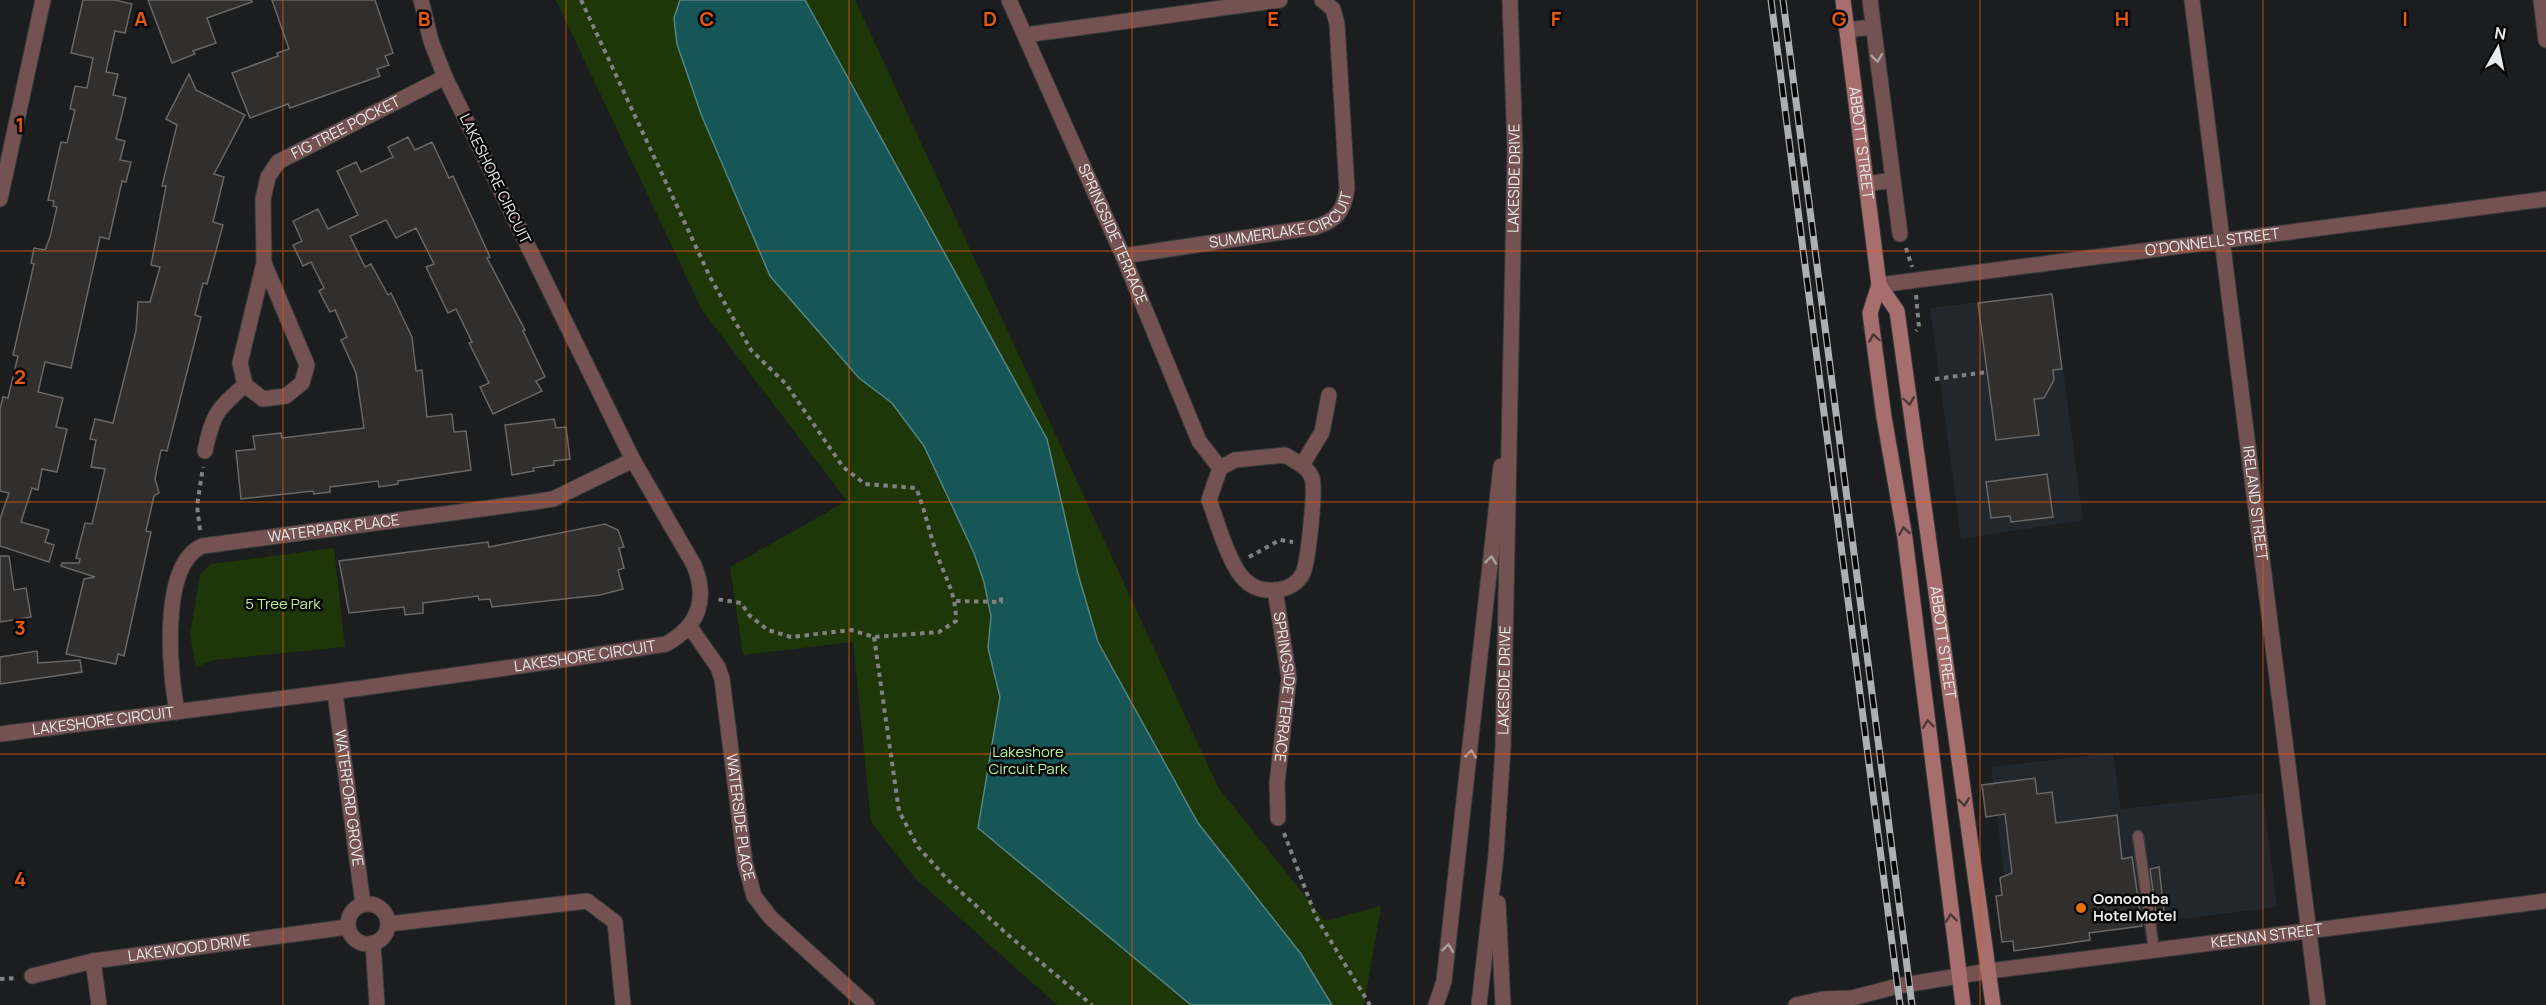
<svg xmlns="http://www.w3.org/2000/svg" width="2546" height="1005" font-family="Manrope,sans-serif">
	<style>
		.built { fill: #21272d }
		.green { fill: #1d3709 }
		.water { fill: #165656; stroke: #558283; stroke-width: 1.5 }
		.building { fill: #312f2d; stroke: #696765; stroke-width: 1.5 }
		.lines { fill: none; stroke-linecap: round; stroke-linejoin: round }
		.service-casing { stroke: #383a3c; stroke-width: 13 }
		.minor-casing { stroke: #383a3c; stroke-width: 17 }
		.tertiary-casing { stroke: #383a3c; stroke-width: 17 }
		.secondary-casing { stroke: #383a3c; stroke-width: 17 }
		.path { stroke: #7f8182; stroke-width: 4; stroke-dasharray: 4.5 4.5; stroke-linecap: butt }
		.service { stroke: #745251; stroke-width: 10 }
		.minor { stroke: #745251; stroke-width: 15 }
		.tertiary { stroke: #745251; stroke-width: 15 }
		.secondary { stroke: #a66f6e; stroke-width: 15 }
		.rail-casing { stroke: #adafb1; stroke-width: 7 }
		.rail { stroke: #070708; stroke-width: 4.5; stroke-dasharray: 14; stroke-linecap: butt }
		.oneway { stroke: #ae9e9e }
		.oneway2 { stroke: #4f3636 }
		.grid { fill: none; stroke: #e8590c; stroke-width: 1.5; stroke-opacity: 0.55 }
		.food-dot { fill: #e8710a; stroke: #070708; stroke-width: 2 }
		.labels { text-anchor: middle; stroke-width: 5; stroke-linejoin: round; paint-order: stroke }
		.street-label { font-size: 15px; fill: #e8eaeb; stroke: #070708 }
		.park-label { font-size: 15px; fill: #b8f296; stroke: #070708 }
		.poi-label { font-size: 15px; font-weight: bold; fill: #e8eaeb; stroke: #070708; text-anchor: start }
		.grid-label { font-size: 20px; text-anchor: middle; font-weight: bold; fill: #e8590c; stroke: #070708; stroke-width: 5; stroke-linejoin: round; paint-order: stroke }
	</style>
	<rect width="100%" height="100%" fill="#1b1d1f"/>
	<g class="built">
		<polygon points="2053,293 2083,520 1961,539 1930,308"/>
		<polygon points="2113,753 2121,809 2263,793 2277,907 2012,941 1991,767"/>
	</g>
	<g class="green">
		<polygon points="556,0 855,0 1218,787 1325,921 1381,906 1364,1005 1057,1005 915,878 871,822 853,642 743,655 730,567 847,501 702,310"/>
		<polygon points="334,548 345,647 214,660 196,667 190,634 200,574 211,564"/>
	</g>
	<polygon class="water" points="680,0 805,0 1047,439 1078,574 1098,642 1198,823 1301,954 1332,1005 1191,1005 978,828 1000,697 988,648 991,616 984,582 974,553 924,446 892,403 859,378 770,276 701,114 677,44 674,18"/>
	<g class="building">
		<polygon points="83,0 115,0 132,4 125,33 115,31 106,72 118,74 113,95 126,98 116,139 125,141 120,160 131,162 126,182 122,181 109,239 100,237 71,368 45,362 38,392 63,398 56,427 67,429 57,472 42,469 38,490 32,488 21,522 49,530 45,542 54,545 49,562 0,546 0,519 9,493 0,491 0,409 3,397 8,398 18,356 13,355 34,264 31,263 34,248 45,250 50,237 57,207 53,206 54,201 48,200 61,142 67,143 75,110 70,109 75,86 87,88 93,58 71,53"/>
		<polygon points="148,0 252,0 252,2 207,18 216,43 193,51 195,54 172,63"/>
		<polygon points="272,0 375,0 393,53 385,56 389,65 377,69 380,76 290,108 288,104 250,118 232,73 278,56 277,53 289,49"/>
		<polygon points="189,74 196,90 245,115 214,174 224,177 213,222 223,225 207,284 203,283 195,315 201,317 167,451 161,450 155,479 159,493 154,496 146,531 151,532 124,656 118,654 116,664 66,654 84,579 95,577 61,566 62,563 79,563 80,559 76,558 85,523 92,524 105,469 91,467 96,440 90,439 95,419 113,423 136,331 138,302 150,302 160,267 151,265 166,186 162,186 177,125 166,119"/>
		<polygon points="408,137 415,150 432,142 449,178 453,176 490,257 487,258 525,330 523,331 545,377 536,381 542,391 493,414 480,387 489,383 469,343 472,342 456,309 448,313 426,267 434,264 416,228 396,238 386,220 350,236 365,267 371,264 388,295 391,293 412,337 416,371 422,370 427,417 452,414 454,432 466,431 471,470 398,481 398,484 379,487 378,481 330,487 330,492 314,494 313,491 241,499 236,451 255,449 253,436 281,433 282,438 364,428 356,373 341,340 347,337 335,310 330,312 319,291 324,288 311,262 303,266 293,245 302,241 293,221 318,209 328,229 358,215 337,171 356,162 361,172 393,157 388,147"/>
		<polygon points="2052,294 2062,369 2053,370 2054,380 2044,398 2034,399 2039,435 1996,440 1978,303"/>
		<polygon points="554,419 556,428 566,427 570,459 554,461 554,465 533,468 534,471 512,475 505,425"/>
		<polygon points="2047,474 2053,517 2011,522 2010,516 1991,518 1986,482"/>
		<polygon points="605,524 618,530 624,547 619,548 624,568 618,570 623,589 600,595 492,607 490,599 479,600 478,596 423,603 423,613 405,615 404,607 349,613 339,561 488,542 489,547"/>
		<polygon points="0,556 9,556 14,590 26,588 31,617 0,622"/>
		<polygon points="37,651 38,663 80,660 82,672 0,684 0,657"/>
		<polygon points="2035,778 2037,794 2052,792 2056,823 2117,815 2122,859 2132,857 2142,926 2089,933 2090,940 2014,951 2013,941 2002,942 1996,896 2002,895 2000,878 2012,873 2005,814 1986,817 1982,785"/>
		<polygon points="2159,867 2165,920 2157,920 2150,869"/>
	</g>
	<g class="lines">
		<defs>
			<polyline id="service" points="2138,836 2154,950"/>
			<g id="minor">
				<path id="s1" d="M1009,0l114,256 76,185 21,27"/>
				<polyline points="1870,0 1900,234"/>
				<path id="s2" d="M2192,0l126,1005"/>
				<polyline points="2541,0 2546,40"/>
				<polyline points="1847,30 1873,27"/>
				<polyline points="1025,35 1280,0"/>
				<polyline points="1866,184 1893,180"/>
				<polyline points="0,199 43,0"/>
				<path id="s3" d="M1123,256l193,-29c21,-7 28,-16 31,-38l-10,-165 -4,-15 -11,-9"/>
				<path id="s4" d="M264,263l43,102 -5,18 -16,13 -23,3 -18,-14 -5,-22 24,-100 -1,-64 5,-22 10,-15 167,-85"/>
				<path id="s5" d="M1879,285l667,-86"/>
				<path d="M205,451c8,-37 11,-41 40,-66"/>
				<path d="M1285,455c10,6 23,12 27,23 4,11 -4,84 -9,95 -9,20 -41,22 -56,9 -17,-13 -30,-61 -38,-82l11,-32 15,-8z"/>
				<polyline points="1302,465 1322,432 1329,395"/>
				<path id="s6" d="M1275,590l14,88 -12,105 1,35"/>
				<path id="s7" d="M690,627l28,40 4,12 23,184 9,33 17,22 96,87"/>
				<path id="s8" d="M335,693l28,211"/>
				<path id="s9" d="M177,712c-7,-40 -18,-146 25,-166l332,-44 19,-3 80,-39"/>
				<path id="s10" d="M0,734c222,-28 445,-55 666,-90 33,-18 42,-45 28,-79l-61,-105 -188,-383 -14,-36 -10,-41"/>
				<circle cx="368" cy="924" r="20"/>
				<polyline points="388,924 587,901 615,922 623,1005"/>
				<polyline points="373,943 377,1005"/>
				<polyline points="93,961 99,1005"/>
				<path id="s11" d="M1989,971l557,-70"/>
				<path id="s12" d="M32,976l61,-15 255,-34"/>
			</g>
			<g id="tertiary">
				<polyline points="1498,903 1503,1005"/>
				<polyline points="1436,1005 1444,981 1501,466"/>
				<path id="s13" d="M1479,1005l17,-150 7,-108 12,-597 -5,-150"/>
				<polyline points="1796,1005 1823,999 1852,998 1898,986 1989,971"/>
			</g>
			<g id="secondary">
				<path id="s14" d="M1843,0l36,285 -9,28 14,104 21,121 58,467"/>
				<path id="s15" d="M1879,285l18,26 96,694"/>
			</g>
		</defs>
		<use href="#service" class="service-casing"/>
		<use href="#minor" class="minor-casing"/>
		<use href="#tertiary" class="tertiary-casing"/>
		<use href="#secondary" class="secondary-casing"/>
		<g class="path">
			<path d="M581,0l129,277 41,73 35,34 57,83 22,17 51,4c9,22 13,43 20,64 9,26 20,40 20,69l-17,11 -65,5 -23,-7 -60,7 -23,-7 -18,-14 -9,-13 -25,-4"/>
			<polyline points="1906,248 1912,267"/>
			<polyline points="1916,295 1919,327 1916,331"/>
			<polyline points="1935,379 1987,372"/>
			<polyline points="200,530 197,506 203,467"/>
			<polyline points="1249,557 1280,540 1293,542"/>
			<polyline points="956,601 1001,602 1001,597"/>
			<polyline points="874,637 899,811 918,847 949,881 1008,935 1092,1005"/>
			<polyline points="1284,833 1316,917 1370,1005"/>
			<polyline points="0,979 17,978"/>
		</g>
		<use href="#service" class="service"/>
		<use href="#minor" class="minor"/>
		<use href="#tertiary" class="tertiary"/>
		<use href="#secondary" class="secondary"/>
		<defs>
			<g id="rail">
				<polyline points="1771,0 1900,1005"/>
				<polyline points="1783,0 1912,1005"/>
			</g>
		</defs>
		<use href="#rail" class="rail-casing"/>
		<use href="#rail" class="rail"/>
	</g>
	<defs><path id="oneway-chevron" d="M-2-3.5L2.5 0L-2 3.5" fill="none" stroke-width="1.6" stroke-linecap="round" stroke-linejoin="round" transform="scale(1.5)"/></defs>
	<g class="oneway">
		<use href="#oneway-chevron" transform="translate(1877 58) rotate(83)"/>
		<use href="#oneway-chevron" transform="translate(1491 560) rotate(-84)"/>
		<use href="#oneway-chevron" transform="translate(1471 754) rotate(-84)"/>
		<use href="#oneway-chevron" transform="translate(1448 948) rotate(-83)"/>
	</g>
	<g class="oneway2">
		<use href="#oneway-chevron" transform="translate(1874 338) rotate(-98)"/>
		<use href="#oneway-chevron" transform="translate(1909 401) rotate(82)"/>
		<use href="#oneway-chevron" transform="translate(1904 531) rotate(-99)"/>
		<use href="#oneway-chevron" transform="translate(1928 724) rotate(-97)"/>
		<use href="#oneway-chevron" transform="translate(1964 802) rotate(82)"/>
		<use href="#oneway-chevron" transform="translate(1951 918) rotate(-97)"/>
	</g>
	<path class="grid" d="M283,0v1005M566,0v1005M849,0v1005M1132,0v1005M1414,0v1005M1697,0v1005M1980,0v1005M2263,0v1005M0,251h2546M0,502h2546M0,754h2546"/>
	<circle class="food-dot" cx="2081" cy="908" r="6"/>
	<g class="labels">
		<g class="street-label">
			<text dy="5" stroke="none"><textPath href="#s4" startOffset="502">FIG TREE POCKET</textPath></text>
			<text dy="5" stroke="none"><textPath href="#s14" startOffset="144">ABBOTT STREET</textPath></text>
			<text dy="5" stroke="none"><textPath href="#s13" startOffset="828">LAKESIDE DRIVE</textPath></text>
			<text transform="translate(495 179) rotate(64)" y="5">LAKESHORE CIRCUIT</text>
			<text dy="5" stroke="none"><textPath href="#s3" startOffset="166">SUMMERLAKE CIRCUIT</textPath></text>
			<text dy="5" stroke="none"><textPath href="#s1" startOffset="256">SPRINGSIDE TERRACE</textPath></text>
			<text dy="5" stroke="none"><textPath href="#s5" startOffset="336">O'DONNELL STREET</textPath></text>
			<text dy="5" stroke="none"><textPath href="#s2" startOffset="507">IRELAND STREET</textPath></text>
			<text dy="5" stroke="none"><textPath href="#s9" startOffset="309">WATERPARK PLACE</textPath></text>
			<text dy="5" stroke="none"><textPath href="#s15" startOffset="366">ABBOTT STREET</textPath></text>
			<text dy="5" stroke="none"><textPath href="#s10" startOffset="590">LAKESHORE CIRCUIT</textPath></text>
			<text dy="5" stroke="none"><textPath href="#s13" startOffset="326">LAKESIDE DRIVE</textPath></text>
			<text dy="5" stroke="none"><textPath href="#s6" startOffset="98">SPRINGSIDE TERRACE</textPath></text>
			<text dy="5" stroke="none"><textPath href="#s10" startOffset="104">LAKESHORE CIRCUIT</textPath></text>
			<text dy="5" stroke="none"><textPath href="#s8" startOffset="106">WATERFORD GROVE</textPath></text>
			<text dy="5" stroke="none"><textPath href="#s7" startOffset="201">WATERSIDE PLACE</textPath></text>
			<text dy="5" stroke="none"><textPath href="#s11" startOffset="280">KEENAN STREET</textPath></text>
			<text dy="5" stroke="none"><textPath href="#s12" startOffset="160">LAKEWOOD DRIVE</textPath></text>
		</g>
		<g class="park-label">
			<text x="283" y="609">5 Tree Park</text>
			<text x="1028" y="757">Lakeshore<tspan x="1028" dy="17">Circuit Park</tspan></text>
		</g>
		<g class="poi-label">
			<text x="2093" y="904">Oonoonba<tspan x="2093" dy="17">Hotel Motel</tspan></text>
		</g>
	</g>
	<g class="grid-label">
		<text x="141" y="26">A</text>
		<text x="424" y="26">B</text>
		<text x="707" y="26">C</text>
		<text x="990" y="26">D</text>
		<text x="1273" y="26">E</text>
		<text x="1556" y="26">F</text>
		<text x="1839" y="26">G</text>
		<text x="2122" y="26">H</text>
		<text x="2405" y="26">I</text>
		<text x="20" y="132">1</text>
		<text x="20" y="384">2</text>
		<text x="20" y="635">3</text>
		<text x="20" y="886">4</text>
	</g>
	<g transform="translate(2498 48) rotate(9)" stroke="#070708" stroke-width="4.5" paint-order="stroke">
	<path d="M0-4.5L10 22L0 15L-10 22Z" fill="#e8eaeb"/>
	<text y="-9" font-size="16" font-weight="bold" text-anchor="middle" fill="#e8eaeb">N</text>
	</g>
</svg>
